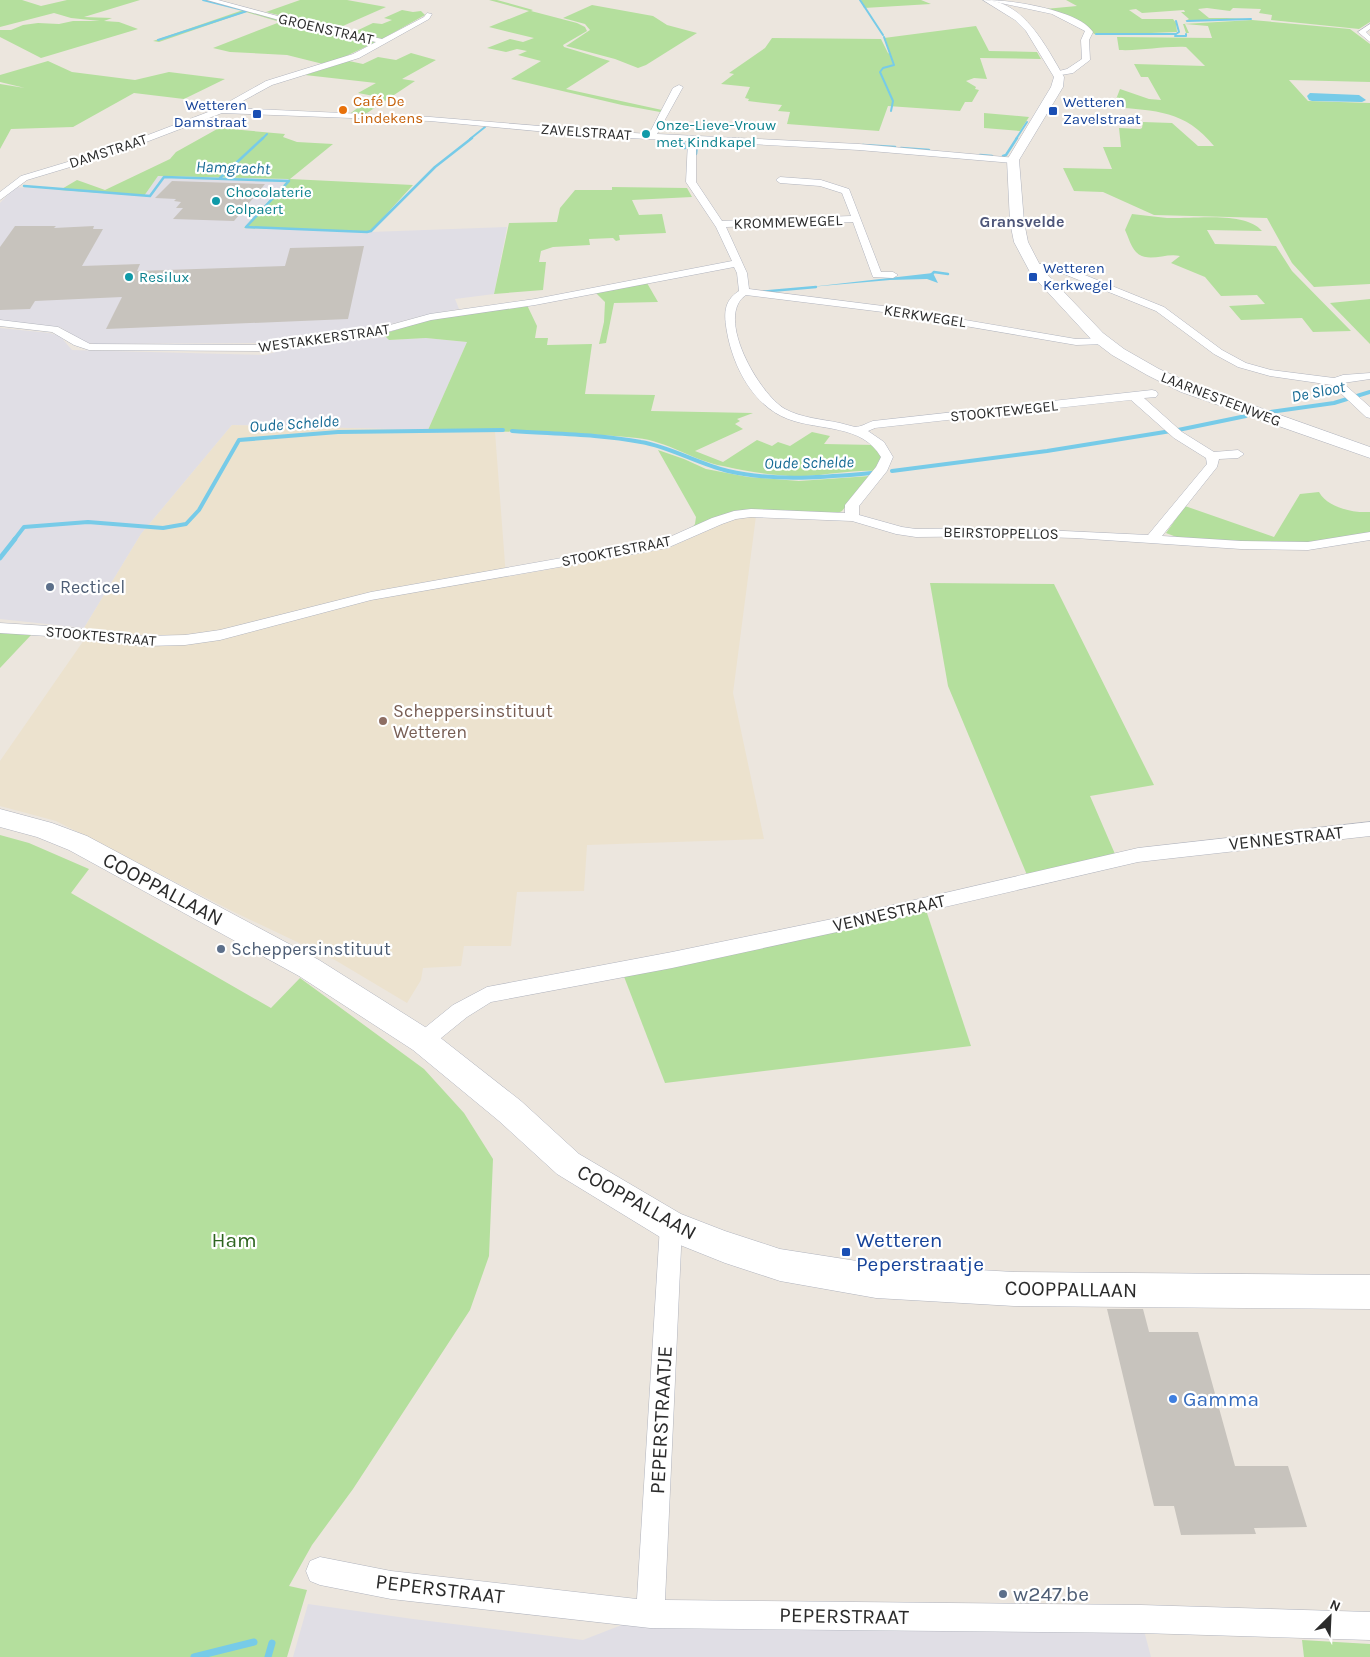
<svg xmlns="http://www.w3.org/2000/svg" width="1370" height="1657" font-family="Karla,sans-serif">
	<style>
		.industrial { fill: #e0dee5 }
		.education { fill: #ece2ce }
		.green { fill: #b4df9d }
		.water { fill: #77cbe8 }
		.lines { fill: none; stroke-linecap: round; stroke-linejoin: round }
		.stream-far4 { stroke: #77cbe8; stroke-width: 2 }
		.stream-far3 { stroke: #77cbe8; stroke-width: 2.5 }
		.stream-far2 { stroke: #77cbe8; stroke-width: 4 }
		.stream-far1 { stroke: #77cbe8; stroke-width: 4.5 }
		.stream { stroke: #77cbe8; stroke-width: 7 }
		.building { fill: #c7c3bd }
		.street-casing { stroke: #b1b4be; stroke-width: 1 }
		.secondary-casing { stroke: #b1b4be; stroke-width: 1 }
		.street { fill: #fff; fill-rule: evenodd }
		.secondary { fill: #fff; fill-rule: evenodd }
		.food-dot { fill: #e8710a; stroke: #fff; stroke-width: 2 }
		.transit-dot { fill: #1a4fb4; stroke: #fff; stroke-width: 2 }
		.culture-dot { fill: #0f9aa8; stroke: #fff; stroke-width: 2 }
		.service-dot { fill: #5c6f8a; stroke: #fff; stroke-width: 2 }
		.education-dot { fill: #8d6e63; stroke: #fff; stroke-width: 2 }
		.shop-dot { fill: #3f7fe0; stroke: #fff; stroke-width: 2 }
		.labels { text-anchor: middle; stroke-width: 4.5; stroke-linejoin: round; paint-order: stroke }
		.far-street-label { font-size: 15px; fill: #2b2b2b; stroke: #fff }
		.far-food-label { font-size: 15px; fill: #c56008; stroke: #fff; text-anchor: start }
		.far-transit-label { font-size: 15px; fill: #164399; stroke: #fff; text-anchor: start }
		.far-culture-label { font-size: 15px; fill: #0d838f; stroke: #fff; text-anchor: start }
		.far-water-label { font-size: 16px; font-style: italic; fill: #156a94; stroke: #fff }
		.far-neighbourhood-label { font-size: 16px; font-weight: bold; fill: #4e5679; stroke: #fff }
		.service-label { font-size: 18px; fill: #4e5e75; stroke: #fff; text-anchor: start }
		.education-label { font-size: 18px; fill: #785e54; stroke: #fff; text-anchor: start }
		.street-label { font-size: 18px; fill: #2b2b2b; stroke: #fff }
		.near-street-label { font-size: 21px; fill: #2b2b2b; stroke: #fff }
		.near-park-label { font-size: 21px; fill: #2d641f; stroke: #fff }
		.near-transit-label { font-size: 21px; fill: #164399; stroke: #fff; text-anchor: start }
		.near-shop-label { font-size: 21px; fill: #366cbe; stroke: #fff; text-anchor: start }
		.near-service-label { font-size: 21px; fill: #4e5e75; stroke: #fff; text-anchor: start }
	</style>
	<rect width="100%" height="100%" fill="#ece6de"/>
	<g class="industrial">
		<polygon points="158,176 290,179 245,228 370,232 507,227 494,294 455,299 459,309 421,316 369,330 286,337 258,343 95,344 83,342 60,327 0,320 0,203 15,187 144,196"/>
		<polygon points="0,328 50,333 60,336 72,350 265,355 299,345 386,337 389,340 426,338 467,342 428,430 232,425 141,534 84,628 0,619"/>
		<polygon points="308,1604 413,1619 583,1640 650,1614 1141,1619 1151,1657 293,1657"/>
	</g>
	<polygon class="education" points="232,425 495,432 506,577 669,548 736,518 756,516 733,693 764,839 587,845 584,891 517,892 511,946 464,946 461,966 423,968 421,980 407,1003 335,960 236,913 56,821 0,806 0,761 84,640 84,628 141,534"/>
	<g class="green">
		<polygon points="0,0 22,0 41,6 67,0 140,0 84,17 112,18 104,21 119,22 138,29 41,58 0,37 0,30 11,30 23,25 38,23 59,24 73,21 100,21 71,18 54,13 0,27"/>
		<polygon points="300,0 347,0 386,7 336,29 266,12"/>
		<polygon points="489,0 497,0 533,10 531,11 577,23 585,27 587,31 563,45 564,47 610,61 566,89 662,110 660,112 622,105 511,79 541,61 518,55 527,51 517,49 506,52 487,48 510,39 523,42 534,38 489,27 529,11"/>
		<polygon points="861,0 921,0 931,4 864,8"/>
		<path d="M1066,0h304v22l-11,7 -88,-9 1,-5 -13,-2 2,-4 -28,-1 -3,3 -23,-3 -9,1 11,9h38l-62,3 4,-2 -8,-7h4l-1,-2 -42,3 -6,-4 -7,1 13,9h31l3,4 1,9 -78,3 -5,-1c-6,-11 -37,-20 -49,-25l32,-3z"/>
		<polygon points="592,5 653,16 667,25 697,33 646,65 638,68 615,59 566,46 590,30 585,24 563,18"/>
		<polygon points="243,10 376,42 327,65 287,55 230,52 213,48 280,22 246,12 159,42 153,41"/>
		<polygon points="402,10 413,12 421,11 425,15 382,39 352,33 373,23 382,24 392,20 384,18"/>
		<path d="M1252,20l98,9 20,15v38l-81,-2 19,21 62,2v181l-56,3 -22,-24 -25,-45 -113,-3 -51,-23 -29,-1 -11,-23 49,1 -9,-22h18l-2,-19 21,1 2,-1 1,-6 29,1 26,23h16c-29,-36 -58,-35 -101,-39l7,-18 29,10 12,1 -13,-23h-7l-7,-13 71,2 -19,-19c-23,-1 -44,4 -67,3l-2,-13 95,1 -4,-12 -23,-2 4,9h-3l-3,-9z"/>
		<polygon points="976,26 989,51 1037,52 1041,59 980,58 987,79 974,78 966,81 976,87 975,89 979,90 972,102 965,102 960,111 888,106 879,131 787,124 790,112 778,111 782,105 748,101 749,99 745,98 750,87 721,84 734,74 729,73 765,48 772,38 881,39 888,53 890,54 884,38"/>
		<polygon points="411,53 436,60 402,79 415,81 364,115 348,115 374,96 358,93 376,83 305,75 349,61 363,64 378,57 396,60"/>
		<polygon points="48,61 72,72 135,80 169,72 225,79 184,99 134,93 73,127 11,129 0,149 0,84 25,88 0,82 0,75"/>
		<polygon points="984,113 1029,117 1020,131 984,128"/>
		<polygon points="219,128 285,134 283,137 297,142 333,144 290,179 413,185 370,232 244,228 289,179 158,176 144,196 60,190 77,180 105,190 170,159 176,152"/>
		<polygon points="612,187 687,188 692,197 632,200 639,215 662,214 666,233 619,235 620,240 616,241 613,238 589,239 590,245 553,247 541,251 539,262 546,262 543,290 494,294 509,223 557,222 560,208 575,190 612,190"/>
		<path d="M1132,214c11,1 23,3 35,4 24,1 79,-7 95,13l-55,-1 8,14 61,2 16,25 59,60 -38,1 -11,-14 -61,2 -12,-14 36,-2 -8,-9 -36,1 -16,-19 -34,-14 9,-7c-14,-4 -32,8 -44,-4 -5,-5 -8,-16 -11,-22z"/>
		<polygon points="647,283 658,302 614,303 606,343 599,344 604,322 605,302 596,293"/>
		<polygon points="1370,299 1370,344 1330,303"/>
		<path d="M527,305l10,21 -2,12h13l-1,7 45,-1 -7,50 70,1 -4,16 102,2 -16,6 3,2 -5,3 8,5 -48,22 28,11 34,-22 15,6 6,-4 12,4 22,-14 18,4 -6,8 52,1 7,14 -9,12c-23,-1 -45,4 -68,5 -27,1 -56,-4 -83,-10 -29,-5 -56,-25 -86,-28 -69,-7 -140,-6 -209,-8l39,-88 -41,-4 -37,2 -6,-6 48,-15z"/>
		<polygon points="658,450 684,459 706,469 748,477 799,481 870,476 842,511 838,513 753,510 691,529 695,524 696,517"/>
		<path d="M1319,492c9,16 34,21 51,20v21l-62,10 -24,1 -105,-6 -13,-5 19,-27 89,31 26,-43z"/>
		<polygon points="930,583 1054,584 1154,785 1090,796 1115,854 1027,875 948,686"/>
		<polygon points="0,633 32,634 0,668"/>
		<polygon points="0,835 29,843 89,869 71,893 271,1008 300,978 424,1069 464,1113 493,1159 489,1256 470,1310 353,1489 312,1545 289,1586 307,1590 287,1657 0,1657"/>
		<polygon points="926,910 971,1046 665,1083 623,974"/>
		<polygon points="1302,1640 1370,1644 1370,1657 1304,1657"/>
	</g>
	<g class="water">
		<polygon points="1310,93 1359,95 1366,100 1362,102 1312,101 1309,100 1307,96"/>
		<polygon points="933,273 938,283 927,279 890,280 810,287"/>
	</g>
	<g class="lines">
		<g class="stream-far4">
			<polyline points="860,0 883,35"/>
			<polyline points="1187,21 1251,19"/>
			<polyline points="1096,34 1176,34 1179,32 1176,21"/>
			<polyline points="1175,36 1186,36 1186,34"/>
			<polyline points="884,37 894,65 883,68 880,72 893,101 891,111"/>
			<polyline points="158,40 247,11 203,0"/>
			<polyline points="262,139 267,134"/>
			<polyline points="470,139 485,127"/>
			<polyline points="1016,139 1027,122"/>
		</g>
		<g class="stream-far3">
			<polyline points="678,140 683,142 685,148"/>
			<polyline points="863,145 895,147"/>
			<polyline points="901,148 929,150"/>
			<polyline points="696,154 697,144"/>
			<polyline points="980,155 992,156"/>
			<polyline points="1003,156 1006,155 1017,138"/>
			<polyline points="220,178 263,138"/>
			<polyline points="24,186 150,196 164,177 289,181 246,227 367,232 371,231 435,167 472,138"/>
			<polyline points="929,277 934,272 948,274"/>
			<polyline points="760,292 816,287"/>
		</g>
		<g class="stream-far2">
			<polyline points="1270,412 1334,403 1370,392"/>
			<polyline points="1178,430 1246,416"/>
			<path d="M512,431c43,3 87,3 129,11 30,5 57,22 87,29 47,11 96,6 144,2"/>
			<polyline points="892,471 1047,451 1171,431"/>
			<polyline points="14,540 24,527 88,522 163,528 186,524 199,510 239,440 338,432 503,430"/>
		</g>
		<polyline class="stream-far1" points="0,558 15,539"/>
		<g class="stream">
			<polyline points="194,1657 254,1642"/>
			<polyline points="268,1657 272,1643"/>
		</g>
	</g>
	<g class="building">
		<polygon points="172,181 265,184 234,221 173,219 183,208 176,208 181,202 174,201 176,199 155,198"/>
		<polygon points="15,226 56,226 54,228 94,226 93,229 103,229 82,266 140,264 137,271 285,266 290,248 364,246 348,319 106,329 122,297 35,301 30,309 0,310 0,247"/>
		<polygon points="1107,1309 1143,1309 1149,1332 1198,1332 1235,1466 1288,1466 1307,1527 1254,1528 1256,1534 1181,1535 1174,1506 1154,1506"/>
	</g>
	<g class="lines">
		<defs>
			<g id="street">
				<path d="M207,0h11l71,19 93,20 42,-22 3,-4 5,1 -3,5 -70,39 -87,27 -42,23 200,9 159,13 60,4 24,-46 6,-3 4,2 -26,47 202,10 157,14 1,2 -4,3 -154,-13 -163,-9v41l26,39 129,-5 -9,-23 -22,-7 -40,-3 -4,-3 4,-3 41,3 28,9 32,83h12l5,3 -5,3 -20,-1 -20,-55 -127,5 21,46 2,16 134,17 193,33 29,-1 6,3 -6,3 -29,1 -193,-33 -137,-17c-32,21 13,99 39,114 17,9 36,10 55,14 5,1 10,3 15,4 6,0 12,-4 18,-6l279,-31 4,1 2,3 -2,3 -12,1 38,34 32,20 24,-2 6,4 -6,4 -19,1 -2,8 -55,69 79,5 67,1 62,-10v8l-62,10 -67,-1 -166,-11 -72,-2 -87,1 -20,-3 -44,-13 -101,-4 -15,2 -14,5 -55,24 -296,52 -151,40 -35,5 -40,1 -81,-9 -64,-4v-10l64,4 81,9 40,-1 35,-5 151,-38 292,-52 49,-22 22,-7 17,-2 94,4v-8l31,-38 5,-10c-19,-33 -61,-26 -93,-38 -35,-13 -55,-53 -61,-87 -3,-17 -4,-31 12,-41l-2,-18 -3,-6 -199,38 -104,15 -58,16 -61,5 -51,10 -172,-1 -15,-5 -22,-13 -52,-6v-6l58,7 32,17 171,1 51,-10 60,-5 58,-16 105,-15 197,-38 -16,-34 -30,-45 2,-41 -99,-5 -159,-15 -208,-8 -102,39 -93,28 -27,20v-8l21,-16 93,-28 102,-39 50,-28 87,-27 23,-12 -90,-20zM1131,400l43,38 32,20 1,6 -59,71 -145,-7 -87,1 -14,-2 -43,-12v-9l28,-35 6,-14 -9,-15 -16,-11 7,-3z"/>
				<path d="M987,0c24,0 92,10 106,32l-4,8 1,20 -17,13 -18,3v-4l12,-3 15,-10 -1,-19 4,-9 -33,-17z"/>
				<polygon points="1370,24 1370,29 1366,32 1370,36 1370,42 1358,32"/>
				<polygon points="1033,263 1065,267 1164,307 1222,350 1246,363 1271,370 1334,378 1343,375 1370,373 1370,379 1343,383 1370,407 1370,418 1366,417 1332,385 1270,376 1238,367 1214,354 1156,311 1059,272 1029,268 1029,264"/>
				<polygon points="1370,822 1370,836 1138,862 837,932 672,968 491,1002 467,1017 430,1047 423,1050 416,1047 413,1041 416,1035 453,1005 487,987 672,952 837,918 1138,848"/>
				<polygon points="671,1215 679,1218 682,1226 665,1600 1141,1605 1370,1612 1370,1640 1141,1633 650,1628 391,1599 320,1585 310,1581 306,1571 310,1561 320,1557 391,1571 637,1599 660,1226 663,1218"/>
			</g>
			<g id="secondary">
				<path d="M983,0c41,0 63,47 81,77l-1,10 -44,73 5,62 4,20 14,27 61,64 21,16 35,20 34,15 177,63v11l-189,-66 -34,-17 -35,-20 -21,-16 -60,-65 -17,-32 -4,-20 -3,-62 44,-73 3,-10 -28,-46 -11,-11z"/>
				<polygon points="0,809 52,823 87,836 319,960 433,1032 521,1101 579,1154 681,1214 725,1231 780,1249 876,1264 1014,1272 1370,1275 1370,1309 1014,1306 876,1298 780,1281 725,1263 660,1237 557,1174 499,1121 413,1050 299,976 69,850 37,837 0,827"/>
			</g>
		</defs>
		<use href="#street" class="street-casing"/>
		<use href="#secondary" class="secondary-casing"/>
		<use href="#street" class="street"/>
		<use href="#secondary" class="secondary"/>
	</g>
	<circle class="food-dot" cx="343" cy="110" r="5"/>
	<g class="transit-dot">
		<rect x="1048" y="106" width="10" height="10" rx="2.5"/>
		<rect x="252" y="109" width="10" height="10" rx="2.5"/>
		<rect x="1028" y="272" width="10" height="10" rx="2.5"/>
		<rect x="841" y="1247" width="10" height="10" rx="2.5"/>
	</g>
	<g class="culture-dot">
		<circle cx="646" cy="134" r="5"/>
		<circle cx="216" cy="201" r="5"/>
		<circle cx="129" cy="277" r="5"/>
	</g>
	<g class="service-dot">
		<circle cx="50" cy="587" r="5"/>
		<circle cx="221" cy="949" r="5"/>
		<circle cx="1003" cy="1594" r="5"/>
	</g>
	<circle class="education-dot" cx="383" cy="721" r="5"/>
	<circle class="shop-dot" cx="1173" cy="1399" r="5"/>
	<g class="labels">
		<g class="far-street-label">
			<text transform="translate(326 29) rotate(13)" y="5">GROENSTRAAT</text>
			<text transform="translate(586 132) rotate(4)" y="5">ZAVELSTRAAT</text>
			<text transform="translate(108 151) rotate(-18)" y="5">DAMSTRAAT</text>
			<text transform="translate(788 222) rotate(-2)" y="5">KROMMEWEGEL</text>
			<text transform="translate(925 316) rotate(9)" y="5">KERKWEGEL</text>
			<text transform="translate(324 338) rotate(-8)" y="5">WESTAKKERSTRAAT</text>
			<text transform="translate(1221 399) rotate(21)" y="5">LAARNESTEENWEG</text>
			<text transform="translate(1004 411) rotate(-6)" y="5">STOOKTEWEGEL</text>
			<text transform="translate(1001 533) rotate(1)" y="5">BEIRSTOPPELLOS</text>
			<text transform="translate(616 551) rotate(-11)" y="5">STOOKTESTRAAT</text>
			<text transform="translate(101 636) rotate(5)" y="5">STOOKTESTRAAT</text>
		</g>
		<g class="far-food-label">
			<text x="353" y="106">Café De<tspan x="353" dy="17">Lindekens</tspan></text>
		</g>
		<g class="far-transit-label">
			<text x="1063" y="107">Wetteren<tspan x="1063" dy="17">Zavelstraat</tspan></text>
			<text x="247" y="110" text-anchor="end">Wetteren<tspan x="247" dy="17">Damstraat</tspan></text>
			<text x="1043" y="273">Wetteren<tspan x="1043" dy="17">Kerkwegel</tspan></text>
		</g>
		<g class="far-culture-label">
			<text x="656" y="130">Onze-Lieve-Vrouw<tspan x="656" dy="17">met Kindkapel</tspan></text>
			<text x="226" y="197">Chocolaterie<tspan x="226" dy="17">Colpaert</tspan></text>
			<text x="139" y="282">Resilux</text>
		</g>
		<g class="far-water-label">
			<text transform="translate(233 167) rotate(2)" y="6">Hamgracht</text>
			<text transform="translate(1318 391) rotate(-11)" y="6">De Sloot</text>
			<text transform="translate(294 423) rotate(-4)" y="6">Oude Schelde</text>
			<text transform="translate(809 462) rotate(-1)" y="6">Oude Schelde</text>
		</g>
		<g class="far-neighbourhood-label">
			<text x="1022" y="227">Gransvelde</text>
		</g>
		<g class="service-label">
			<text x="60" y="593">Recticel</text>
			<text x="231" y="955">Scheppersinstituut</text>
		</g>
		<g class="education-label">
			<text x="393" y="717">Scheppersinstituut<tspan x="393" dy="21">Wetteren</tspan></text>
		</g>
		<g class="street-label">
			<text transform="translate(1286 838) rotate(-6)" y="6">VENNESTRAAT</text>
			<text transform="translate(889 913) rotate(-13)" y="6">VENNESTRAAT</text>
		</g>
		<g class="near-street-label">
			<text transform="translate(163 889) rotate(28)" y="7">COOPPALLAAN</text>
			<text transform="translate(637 1202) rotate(29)" y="7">COOPPALLAAN</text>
			<text transform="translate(1071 1289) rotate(1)" y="7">COOPPALLAAN</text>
			<text transform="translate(661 1420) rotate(-87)" y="7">PEPERSTRAATJE</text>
			<text transform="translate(440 1589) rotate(7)" y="7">PEPERSTRAAT</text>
			<text transform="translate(844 1616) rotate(1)" y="7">PEPERSTRAAT</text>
		</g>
		<g class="near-park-label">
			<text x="234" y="1247">Ham</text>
		</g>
		<g class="near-transit-label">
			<text x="856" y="1247">Wetteren<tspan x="856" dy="24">Peperstraatje</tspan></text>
		</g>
		<g class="near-shop-label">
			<text x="1183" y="1406">Gamma</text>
		</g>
		<g class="near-service-label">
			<text x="1013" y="1601">w247.be</text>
		</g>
	</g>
	<g transform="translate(1330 1617) rotate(24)" stroke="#ffffff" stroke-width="4" paint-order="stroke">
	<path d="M0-4L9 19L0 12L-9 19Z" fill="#2b2b2b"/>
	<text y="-8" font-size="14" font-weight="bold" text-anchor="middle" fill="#2b2b2b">N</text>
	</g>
</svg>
